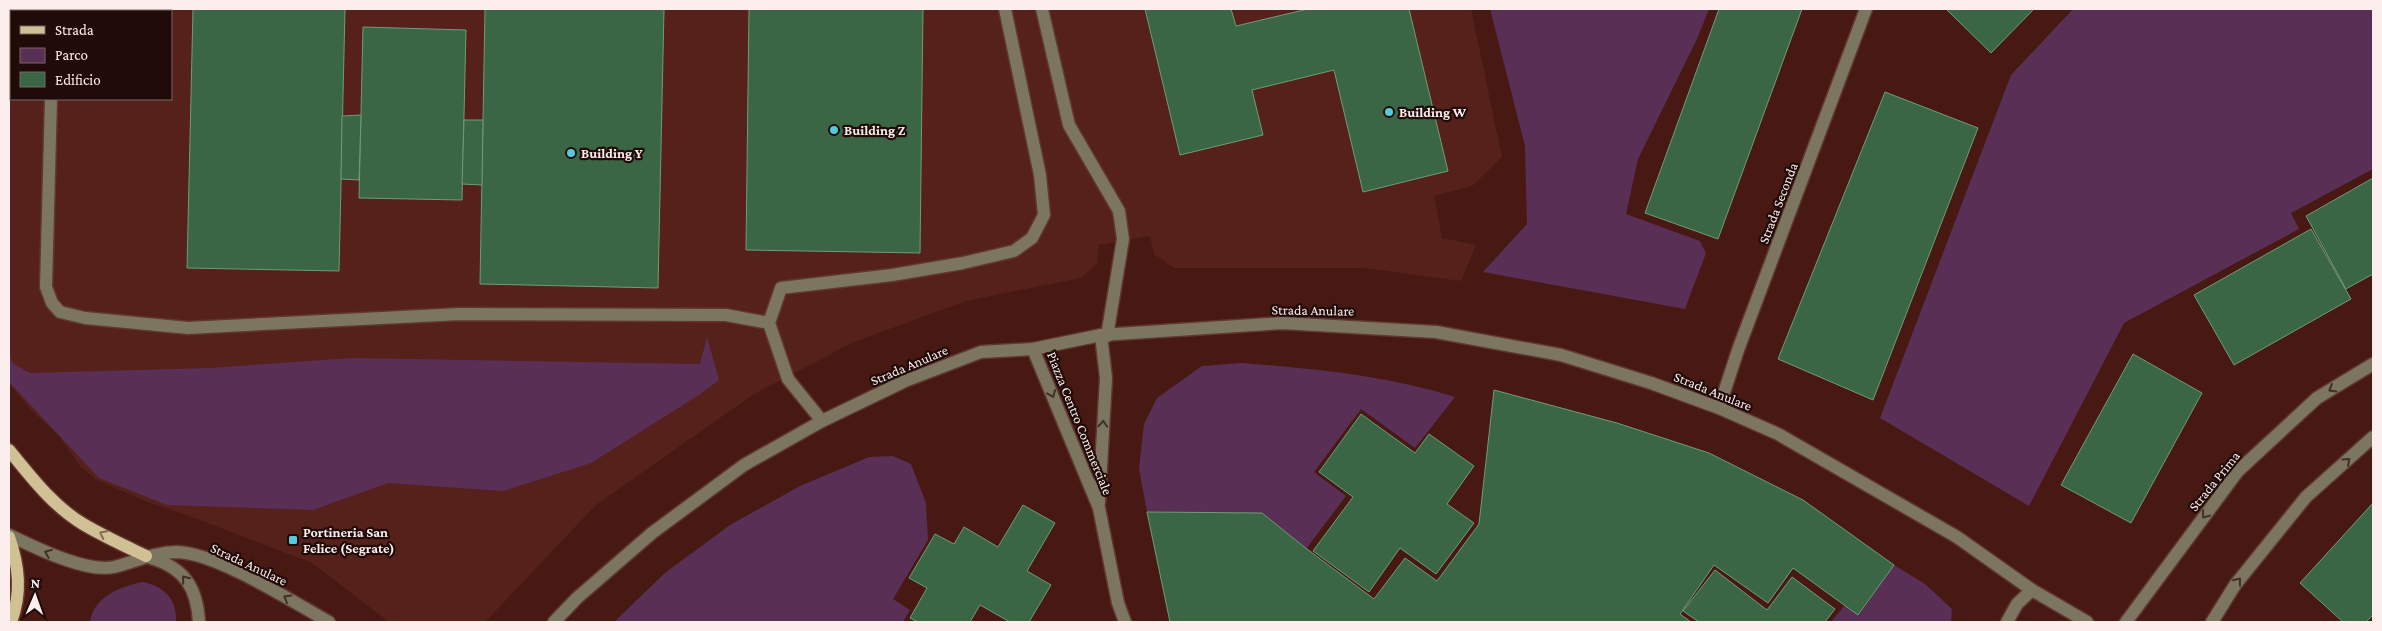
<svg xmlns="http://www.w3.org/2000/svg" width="2382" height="631" font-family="'Crimson Pro',serif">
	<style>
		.built { fill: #56211a; fill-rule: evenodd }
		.green { fill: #592f56 }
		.building { fill: #3b6645; stroke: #6f9c78 }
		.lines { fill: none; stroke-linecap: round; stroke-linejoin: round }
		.minor-casing { stroke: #603731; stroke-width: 15 }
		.major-casing { stroke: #603731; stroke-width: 15 }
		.minor { stroke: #7c7560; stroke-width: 12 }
		.major { stroke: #d1c094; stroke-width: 12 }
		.oneway { stroke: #403027 }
		.oneway2 { stroke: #816f55 }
		.poi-dot { fill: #54cadd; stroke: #200b08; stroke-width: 2 }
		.labels { text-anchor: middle; stroke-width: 4.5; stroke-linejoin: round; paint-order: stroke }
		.poi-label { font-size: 14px; font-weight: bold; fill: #fbeeec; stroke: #200b08; text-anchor: start }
		.street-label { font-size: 14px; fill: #fbeeec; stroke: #200b08 }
	</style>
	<rect width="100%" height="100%" fill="#471912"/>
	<path class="built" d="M9,9h1462l31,148 -30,29 -38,10 8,42 34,7 -15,36 -97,-13h-190l-20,-14 -4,-18 -51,9 -2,19 -16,14 -115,23 -112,41 -100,52 -158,111 -111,117h-96l-77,-59 -128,-49 -39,-13 -50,-22 -15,-13 -21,-30 -29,-27 -21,-25zM11,11h160v88h-160z"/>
	<g class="green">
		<polygon points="1490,9 1709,9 1697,39 1638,159 1626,214 1700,241 1706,253 1685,309 1483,272 1527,224 1525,146"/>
		<polygon points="2073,9 2373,9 2373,169 2291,213 2299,229 2124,323 2029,506 1880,418 2011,75"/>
		<polygon points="707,337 719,380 699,395 591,463 503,491 388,483 313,510 167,505 99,478 9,382 9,355 14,364 30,373 209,368 352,358 700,364"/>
		<path d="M1242,363c72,6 143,12 213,34l-40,51 -54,-39 -47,63 32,24 -40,53 -44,-36 -115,-1 -8,-43 5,-45 13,-26 45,-32z"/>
		<polygon points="893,456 911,464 926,503 928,540 893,599 910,610 903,622 614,622 666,572 730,525 800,486 869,457"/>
		<polygon points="1894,565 1925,584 1952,609 1951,622 1831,622 1845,605 1859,615"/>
		<path d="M143,582c22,5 34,17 33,40h-86c3,-25 31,-36 53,-40z"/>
	</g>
	<g class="building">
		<polygon points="193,9 345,9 339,271 187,268"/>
		<polygon points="485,9 664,9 658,288 480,284"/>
		<polygon points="749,9 923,9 920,253 746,250"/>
		<polygon points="1145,9 1231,9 1236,26 1308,9 1409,9 1448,171 1363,192 1334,70 1252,90 1263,135 1180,155"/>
		<polygon points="1719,9 1802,9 1718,239 1645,213"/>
		<polygon points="1946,9 2034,9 1991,53"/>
		<polygon points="363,27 466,30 462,200 359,198"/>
		<polygon points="1885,92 1978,128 1873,400 1778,359"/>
		<polygon points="361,115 359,180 341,179 342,116"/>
		<polygon points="464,120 483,120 482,185 462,184"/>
		<polygon points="2373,178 2373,274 2346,289 2306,216"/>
		<polygon points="2311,229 2351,299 2234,365 2194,295"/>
		<polygon points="2133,354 2202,393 2131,523 2061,485"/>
		<polygon points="1494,390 1617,423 1709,453 1803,500 1894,565 1858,615 1793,568 1768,603 1714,565 1680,614 1691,622 1170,622 1147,512 1262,513 1303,546 1374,599 1405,558 1437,581 1479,524"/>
		<polygon points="1361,414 1415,453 1429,434 1474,466 1447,504 1474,523 1436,574 1400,548 1369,592 1313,551 1353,497 1319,472"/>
		<polygon points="2373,503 2373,615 2366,622 2343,622 2300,583"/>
		<polygon points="1023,505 1055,523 1027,571 1051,585 1029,622 1010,622 980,605 970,622 918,622 910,618 927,588 909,578 935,534 954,544 964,527 998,547"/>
		<polygon points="1715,570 1767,610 1792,577 1835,609 1825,622 1699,622 1683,611"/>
	</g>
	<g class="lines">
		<defs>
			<g id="minor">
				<polyline points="1042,9 1069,125 1119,211 1123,239 1107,336"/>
				<polyline points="53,11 53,9"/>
				<polyline points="51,99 46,287 52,303 60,312 85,318 188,328 460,314 726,315 769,323"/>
				<polyline points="1033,349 1099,508 1118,603 1125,622"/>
				<polyline points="1719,408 1738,350 1866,9"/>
				<polyline points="822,421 788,379 769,323 781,288 892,275 963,263 1014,251 1032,238 1044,215 1040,175 1005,9"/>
				<polyline points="1099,503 1106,378 1101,335"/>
				<path d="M9,535c25,12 77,38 105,32 21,-5 40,-15 63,-15 40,1 116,50 152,70"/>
				<path d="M151,558c33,10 46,29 48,64"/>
				<polyline points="554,622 577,598 652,533 744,465 822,421 905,381 981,352 1033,349 1101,335 1282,323 1436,332 1561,355 1651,383 1719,408 1778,434 1957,537 2032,590 2087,622"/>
				<polyline points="2007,622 2017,604 2032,590"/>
				<polyline points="2126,622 2238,471 2317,398 2373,364"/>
				<polyline points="2212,622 2235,585 2306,497 2373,437"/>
			</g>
			<g id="major">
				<path d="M9,450c22,27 44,56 74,74 20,12 42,22 63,32"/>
				<path d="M9,537c10,29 13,56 2,85"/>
			</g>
		</defs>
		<use href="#minor" class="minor-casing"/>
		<use href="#major" class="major-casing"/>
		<use href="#minor" class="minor"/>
		<use href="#major" class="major"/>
	</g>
	<defs><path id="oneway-chevron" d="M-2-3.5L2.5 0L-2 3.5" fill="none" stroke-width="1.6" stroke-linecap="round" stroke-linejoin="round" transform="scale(1.25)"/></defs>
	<g class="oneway">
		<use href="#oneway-chevron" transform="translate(2332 389) rotate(149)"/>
		<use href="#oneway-chevron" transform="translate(1052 394) rotate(67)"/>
		<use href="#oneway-chevron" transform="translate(1103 424) rotate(-87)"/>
		<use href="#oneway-chevron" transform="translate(2347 461) rotate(-42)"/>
		<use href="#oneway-chevron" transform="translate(2205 515) rotate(127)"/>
		<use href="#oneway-chevron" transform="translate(48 553) rotate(-158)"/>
		<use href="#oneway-chevron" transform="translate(185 579) rotate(-129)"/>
		<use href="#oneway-chevron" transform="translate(2238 581) rotate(-52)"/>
		<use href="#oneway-chevron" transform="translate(287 598) rotate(-150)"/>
	</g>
	<use class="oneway2" href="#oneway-chevron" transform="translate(103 534) rotate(-153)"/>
	<g class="poi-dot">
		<circle cx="1389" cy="112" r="5"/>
		<circle cx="834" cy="130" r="5"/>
		<circle cx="571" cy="153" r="5"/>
		<rect x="288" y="535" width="10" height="10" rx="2.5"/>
	</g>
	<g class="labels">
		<g class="poi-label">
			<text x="1399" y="117">Building W</text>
			<text x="844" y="135">Building Z</text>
			<text x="581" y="158">Building Y</text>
			<text x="303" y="537">Portineria San<tspan x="303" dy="16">Felice (Segrate)</tspan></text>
		</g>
		<g class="street-label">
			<text transform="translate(1778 203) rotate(-69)" y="5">Strada Seconda</text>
			<text transform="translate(1313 310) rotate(1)" y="5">Strada Anulare</text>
			<text transform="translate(909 365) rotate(-23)" y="5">Strada Anulare</text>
			<text transform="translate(1713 391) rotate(22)" y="5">Strada Anulare</text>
			<text transform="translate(1080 423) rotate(68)" y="5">Piazza Centro Commerciale</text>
			<text transform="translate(2214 481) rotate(-51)" y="5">Strada Prima</text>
			<text transform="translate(249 564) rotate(25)" y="5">Strada Anulare</text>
		</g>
	</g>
	<rect width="2382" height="631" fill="none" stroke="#fbeeec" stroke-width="20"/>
	<rect x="10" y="10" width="162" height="90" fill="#200b08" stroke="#786663"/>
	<rect x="20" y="26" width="25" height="8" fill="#d1c094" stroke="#786663"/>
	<text x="55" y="35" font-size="15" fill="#fbeeec">Strada</text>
	<rect x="20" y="48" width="25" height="15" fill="#592f56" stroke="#786663"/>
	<text x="55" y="60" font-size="15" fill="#fbeeec">Parco</text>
	<rect x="20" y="72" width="25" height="15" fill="#3b6645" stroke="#786663"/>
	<text x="55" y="85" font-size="15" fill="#fbeeec">Edificio</text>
	<g transform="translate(35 596) rotate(2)" stroke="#200b08" stroke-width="4" paint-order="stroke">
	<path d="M0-4L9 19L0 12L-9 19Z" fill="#fbeeec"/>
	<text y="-8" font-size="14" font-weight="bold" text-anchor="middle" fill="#fbeeec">N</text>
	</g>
</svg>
